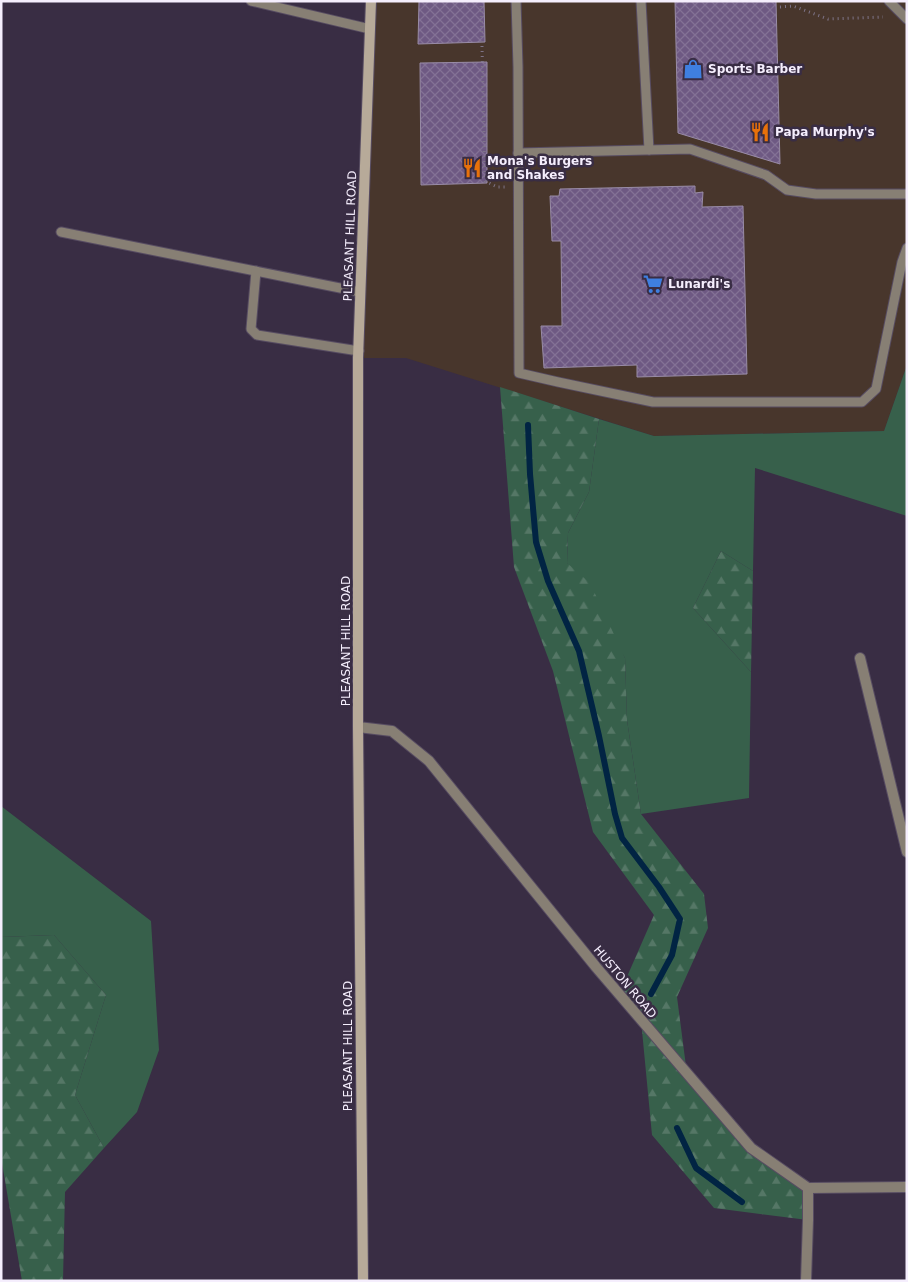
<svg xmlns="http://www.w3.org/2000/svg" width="908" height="1282" font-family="'DejaVu Sans',sans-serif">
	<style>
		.commercial { fill: #48362c }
		.grass { fill: #37604b }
		.forest { fill: url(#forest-firs) }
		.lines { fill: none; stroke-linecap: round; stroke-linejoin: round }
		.stream { stroke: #012443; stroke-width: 6 }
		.building { fill: url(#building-cross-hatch); stroke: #998ca7 }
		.lane-casing { stroke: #574c62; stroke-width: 11 }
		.street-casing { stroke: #574c62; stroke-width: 12 }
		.secondary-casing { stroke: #574c62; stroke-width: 12 }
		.path { stroke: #7e7488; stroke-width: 3; stroke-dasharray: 1 4; stroke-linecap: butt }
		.lane { stroke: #877f74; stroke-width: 9 }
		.street { stroke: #877f74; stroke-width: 10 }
		.secondary { stroke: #b7aa99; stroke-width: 10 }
		.labels { text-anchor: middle; stroke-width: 5; stroke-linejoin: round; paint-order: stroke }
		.poi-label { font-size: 12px; font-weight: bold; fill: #f5eefd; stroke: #392d44; text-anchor: start }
		.street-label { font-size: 12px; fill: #f5eefd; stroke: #392d44 }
	</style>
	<defs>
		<pattern id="forest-firs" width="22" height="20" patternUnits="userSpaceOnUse" patternTransform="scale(1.25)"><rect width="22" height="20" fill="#37604b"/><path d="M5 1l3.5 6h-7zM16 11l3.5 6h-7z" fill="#576"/></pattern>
		<pattern id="building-cross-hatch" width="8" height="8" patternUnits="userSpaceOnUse" patternTransform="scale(1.25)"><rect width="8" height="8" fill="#6e5983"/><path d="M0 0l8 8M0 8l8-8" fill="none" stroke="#837195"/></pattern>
	</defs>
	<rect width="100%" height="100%" fill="#392d44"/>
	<polygon class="commercial" points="371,1 907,1 907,365 884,431 654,436 406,358 358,358"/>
	<g class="grass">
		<polygon points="907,365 907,516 755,468 753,571 721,551 693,608 751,672 749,798 641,814 627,720 625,658 567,563 568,533 589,492 599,419 654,436 884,431"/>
		<polygon points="1,806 151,921 159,1050 137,1112 104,1148 75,1095 106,995 54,935 1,937"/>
	</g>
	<g class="forest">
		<polygon points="500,387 599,419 589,492 568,533 567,563 590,583 625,658 627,720 641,814 704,894 708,928 677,997 687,1074 751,1148 808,1188 808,1220 714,1208 652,1135 641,1020 619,995 654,915 593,832 553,671 514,567"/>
		<polygon points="721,551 753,571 751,672 693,608"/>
		<polygon points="54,935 106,995 75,1095 104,1148 65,1192 63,1281 22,1281 1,1157 1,937"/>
	</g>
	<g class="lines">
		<g class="stream">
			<polyline points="528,425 530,474 536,542 548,581 579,651 599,736 615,814 622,838 659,887 680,919 672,955 651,994"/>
			<polyline points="677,1128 696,1168 742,1202"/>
		</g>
	</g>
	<g class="building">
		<polygon points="419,1 484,1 485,42 418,44"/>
		<polygon points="675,1 776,1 780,164 678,133"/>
		<polygon points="487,62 487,183 421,185 420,63"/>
		<polygon points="695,186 695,193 703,192 702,207 743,206 747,374 637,377 637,365 544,368 541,326 562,326 561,241 552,241 550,196 559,196 560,189"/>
	</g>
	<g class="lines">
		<defs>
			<g id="lane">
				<polyline points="251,1 370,29"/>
				<polyline points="516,1 518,67 519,373 558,382 653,402 862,402 876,389 902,262 907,248"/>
				<polyline points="641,1 649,150"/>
				<polyline points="889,1 907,19"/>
				<polyline points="518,153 690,149 766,175 787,190 816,194 907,194"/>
				<polyline points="61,232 360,292"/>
				<polyline points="256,271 251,329 257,335 359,351"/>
			</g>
			<g id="street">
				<polyline points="860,658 907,852"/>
				<polyline points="358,727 392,731 429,761 596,967 751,1148 808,1188 907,1187"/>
				<polyline points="806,1281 808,1220 808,1188"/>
			</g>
			<polyline id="secondary" points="363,1281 358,727 358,358 371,1"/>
		</defs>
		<use href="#lane" class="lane-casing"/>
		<use href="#street" class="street-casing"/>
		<use href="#secondary" class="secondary-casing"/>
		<g class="path">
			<polyline points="481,1 485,181 497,187 505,187"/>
			<polyline points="780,7 793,6 828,19 883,17"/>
		</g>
		<use href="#lane" class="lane"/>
		<use href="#street" class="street"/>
		<use href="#secondary" class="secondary"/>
	</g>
	<defs>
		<symbol id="shop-bare" viewBox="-9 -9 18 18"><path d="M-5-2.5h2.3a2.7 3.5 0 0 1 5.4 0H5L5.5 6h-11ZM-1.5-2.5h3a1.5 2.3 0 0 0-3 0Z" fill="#3f7fe0" stroke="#392d44" stroke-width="2.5" paint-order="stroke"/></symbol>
		<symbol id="restaurant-bare" viewBox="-9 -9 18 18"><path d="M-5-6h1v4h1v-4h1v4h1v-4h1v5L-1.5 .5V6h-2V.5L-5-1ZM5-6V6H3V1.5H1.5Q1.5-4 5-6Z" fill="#e8710a" stroke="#392d44" stroke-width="2.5" paint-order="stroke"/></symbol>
		<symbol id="supermarket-bare" viewBox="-9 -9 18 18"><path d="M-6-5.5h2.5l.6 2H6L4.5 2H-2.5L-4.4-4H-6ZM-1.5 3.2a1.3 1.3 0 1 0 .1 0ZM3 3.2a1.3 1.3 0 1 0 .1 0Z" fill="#3f7fe0" stroke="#392d44" stroke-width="2.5" paint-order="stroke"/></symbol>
	</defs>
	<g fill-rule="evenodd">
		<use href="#shop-bare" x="679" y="55" width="28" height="28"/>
		<use href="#restaurant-bare" x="746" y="118" width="28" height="28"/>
		<use href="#restaurant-bare" x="458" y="154" width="28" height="28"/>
		<use href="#supermarket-bare" x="639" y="270" width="28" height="28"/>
	</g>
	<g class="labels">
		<g class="poi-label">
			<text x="708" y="73">Sports Barber</text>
			<text x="775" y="136">Papa Murphy's</text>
			<text x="487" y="165">Mona's Burgers<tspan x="487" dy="14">and Shakes</tspan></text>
			<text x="668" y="288">Lunardi's</text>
		</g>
		<g class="street-label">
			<text transform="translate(350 236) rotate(-88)" y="4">PLEASANT HILL ROAD</text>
			<text transform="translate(346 641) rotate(-90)" y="4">PLEASANT HILL ROAD</text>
			<text transform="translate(625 982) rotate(50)" y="4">HUSTON ROAD</text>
			<text transform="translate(348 1046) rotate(-90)" y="4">PLEASANT HILL ROAD</text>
		</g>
	</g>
	<rect width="908" height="1282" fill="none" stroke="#f5eefd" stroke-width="5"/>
</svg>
